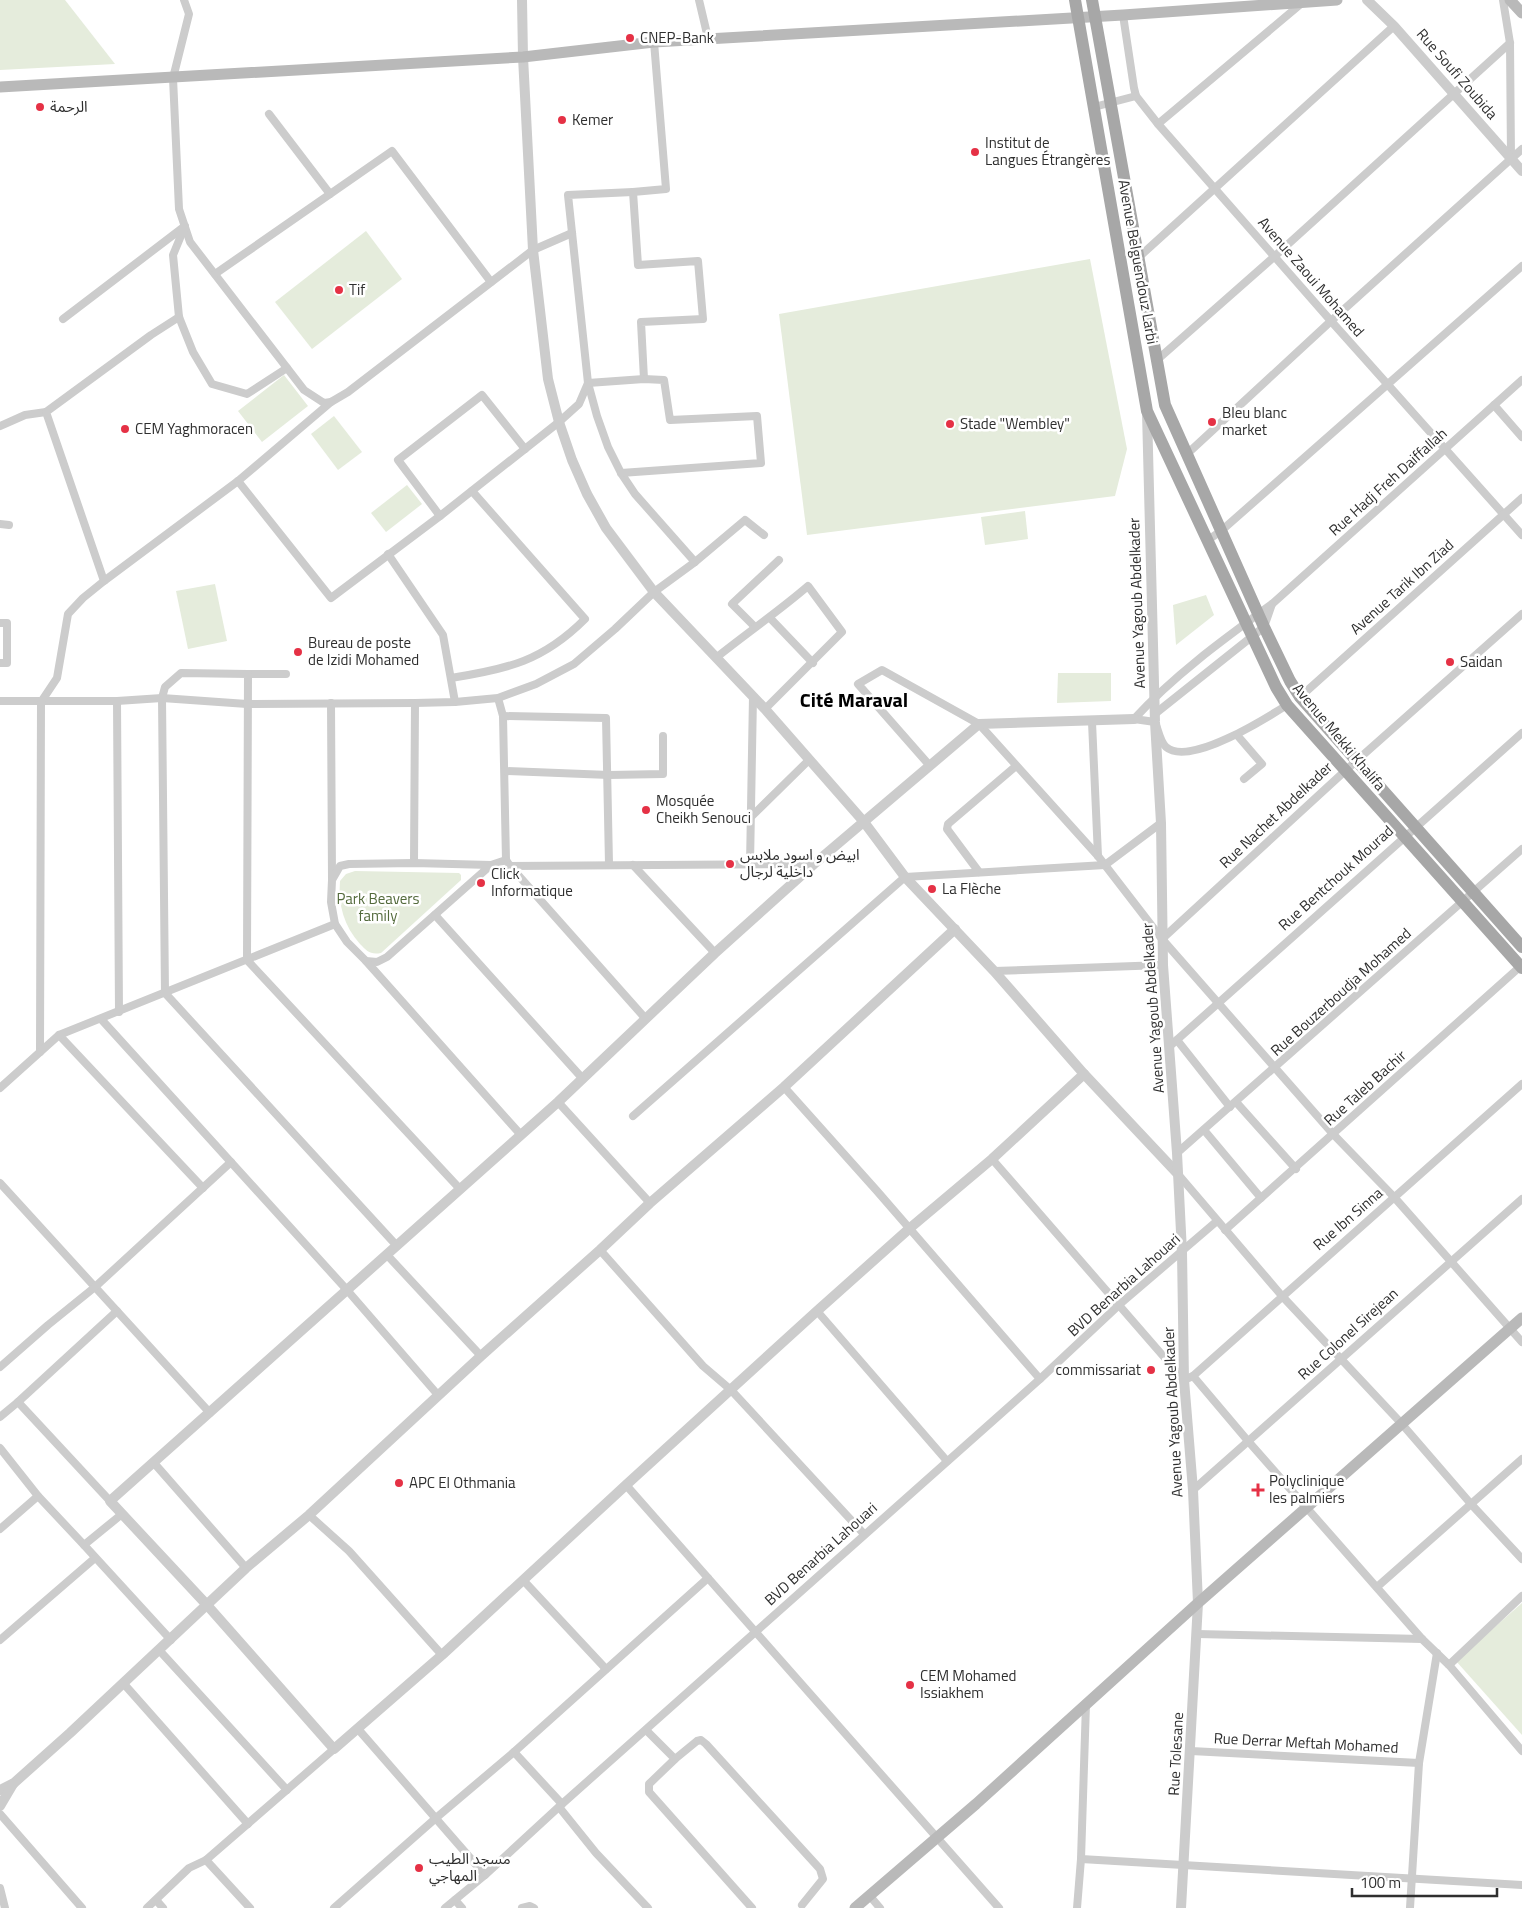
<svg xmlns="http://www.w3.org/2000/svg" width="1522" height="1908" font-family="'Titillium Web','Noto Sans Arabic',sans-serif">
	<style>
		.green { fill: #e5ecdc }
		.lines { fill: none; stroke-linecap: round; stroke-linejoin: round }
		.minor { stroke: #ccc; stroke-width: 8 }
		.tertiary { stroke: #ccc; stroke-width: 10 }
		.secondary { stroke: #b9b9b9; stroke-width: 11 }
		.primary { stroke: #a7a7a7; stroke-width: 12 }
		.poi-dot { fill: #e53145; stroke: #fff; stroke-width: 2 }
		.labels { text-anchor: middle; stroke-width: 5; stroke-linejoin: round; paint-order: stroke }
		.poi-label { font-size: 15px; fill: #2f2f2f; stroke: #fff; text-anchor: start }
		.street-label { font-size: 15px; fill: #2f2f2f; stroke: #fff }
		.park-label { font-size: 15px; fill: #536a3c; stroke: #fff }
		.district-label { font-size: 20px; font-weight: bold; fill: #000; stroke: #fff }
	</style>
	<rect width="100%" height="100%" fill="#fff"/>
	<g class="green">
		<polygon points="0,0 65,0 115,64 0,70"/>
		<polygon points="366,231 402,279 312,349 275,302"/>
		<polygon points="1090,259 1127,449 1115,496 807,535 779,314"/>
		<polygon points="284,375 308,406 262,442 238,411"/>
		<polygon points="334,416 362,452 338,470 311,434"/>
		<polygon points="407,485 422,504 386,532 371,513"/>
		<polygon points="1025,511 1028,539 985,545 981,517"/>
		<polygon points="215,584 227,641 188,649 176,591"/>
		<polygon points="1206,595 1214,615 1176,645 1173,605"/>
		<polygon points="1058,673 1111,673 1111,701 1057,703"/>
		<path d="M355,871l104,2 2,2v5l-80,73c-11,2 -14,-2 -21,-9 -16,-18 -22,-39 -20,-63l6,-7z"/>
		<polygon points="1522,1603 1522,1735 1456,1661"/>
	</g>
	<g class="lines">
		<g class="minor">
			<polyline points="184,0 189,14 173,78 179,209 190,242 304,390 324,403 331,402 348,392 533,250 572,233"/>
			<polyline points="699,0 708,38"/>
			<polyline points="1503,0 1510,43 1511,158"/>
			<polyline points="1123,15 1134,88 1136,96 1158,124 1331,321 1522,535"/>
			<polyline points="1094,107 1136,96"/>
			<polyline points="269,114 330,194"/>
			<polyline points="1158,124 1302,3"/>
			<polyline points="633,192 568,195 588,383 597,416 608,447 621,473 635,494 695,562"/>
			<polyline points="1139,257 1394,26"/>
			<polyline points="215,274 392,151 491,282"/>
			<polyline points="63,319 185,226 173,255 179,317 193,352 212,384 247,394 287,368"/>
			<polyline points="1157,360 1275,256 1510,43"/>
			<polyline points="644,379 641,322 703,319 698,261 638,265 633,192 666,189 654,42"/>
			<polyline points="1494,405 1522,437"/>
			<polyline points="0,426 25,415 46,412"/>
			<polyline points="1187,454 1331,321 1522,149"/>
			<polyline points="238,481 331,598 440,516 559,422 579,404 588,383 644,379 664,380 670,420 757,416 761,463 621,473"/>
			<polyline points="440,516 398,460 482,395 525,449"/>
			<polyline points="0,524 9,525"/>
			<polyline points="1208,540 1221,531 1522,266"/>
			<polyline points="388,554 443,635 455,702"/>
			<polyline points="104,581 46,412 151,335 179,317"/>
			<polyline points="770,618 813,663"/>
			<polyline points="0,623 7,623 7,663 0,663"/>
			<polyline points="755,627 732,604 779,560"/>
			<path d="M717,657c30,-24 62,-46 91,-71l34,46 -77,77"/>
			<polyline points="248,674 286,674"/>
			<path d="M451,678c57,-9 92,-17 134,-59l-113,-128"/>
			<polyline points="1300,697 1522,498"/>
			<polyline points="498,698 503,716 506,860"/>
			<polyline points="0,701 117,701 162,698 247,704 415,703 455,702 498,698 536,684 574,664 615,629 654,592 695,562 745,520 764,535"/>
			<polyline points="117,701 119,1012"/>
			<polyline points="331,703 332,878"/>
			<polyline points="1156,713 1264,627 1272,604"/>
			<polyline points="503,716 606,718 609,864"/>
			<path d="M1134,719c40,-44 90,-80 138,-115l250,-224"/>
			<path d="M1134,719l21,3c3,7 5,20 11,25 23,20 99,-28 121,-42"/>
			<polyline points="1092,722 1098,856"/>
			<polyline points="1237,735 1262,764 1244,779"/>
			<polyline points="930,766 858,684 882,670 979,724 1098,856 1162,939 1334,1135 1394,1197 1522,1342"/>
			<polyline points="505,771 609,775 663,774 663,736"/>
			<polyline points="751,817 809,760"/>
			<polyline points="414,863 415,703"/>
			<polyline points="491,865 414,863 349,864 340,866 332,880 331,902 335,924 347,942 366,961 377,962 387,957 491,865 506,860 510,866 814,864"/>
			<polyline points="633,865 715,953"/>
			<polyline points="750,865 753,696"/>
			<polyline points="510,866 645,1018"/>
			<polyline points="979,872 947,829 948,824 1016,766"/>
			<polyline points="435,915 583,1079"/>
			<polyline points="1162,939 1345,771 1522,614"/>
			<polyline points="366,961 521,1135"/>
			<polyline points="994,971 1163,965"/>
			<polyline points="101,1019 347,1290 438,1395"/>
			<polyline points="59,1035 203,1188"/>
			<polyline points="1177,1040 1230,1107"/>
			<polyline points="1170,1046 1522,733"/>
			<polyline points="40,1052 41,702 57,678 68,614 83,598 104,581 238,481 331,402"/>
			<polyline points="784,1087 877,1191 1040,1379"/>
			<polyline points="0,1088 59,1035 335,924"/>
			<polyline points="558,1102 650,1203"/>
			<polyline points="1236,1102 1296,1169"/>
			<polyline points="633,1116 905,877 1105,865 1161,823"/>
			<polyline points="1204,1130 1261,1198"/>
			<polyline points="1177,1153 1522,849"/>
			<polyline points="992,1159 1184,1380 1193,1376 1248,1441 1422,1639 1449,1665 1522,1751"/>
			<polyline points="1177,1173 1282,1296 1401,1423 1471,1504 1522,1559"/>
			<polyline points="0,1183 210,1413"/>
			<polyline points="1225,1230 1522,965"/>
			<polyline points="397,1246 165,993 162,698 165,687 181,673 248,674 247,960 460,1189"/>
			<polyline points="600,1250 703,1366 731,1390 864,1534"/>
			<polyline points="388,1256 481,1356"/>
			<polyline points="817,1311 947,1461"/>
			<polyline points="0,1367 48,1325 95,1287 231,1162"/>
			<polyline points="1193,1376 1522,1084"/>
			<polyline points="0,1417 18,1402"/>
			<polyline points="0,1448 38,1496 84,1545"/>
			<polyline points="154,1463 246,1568"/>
			<polyline points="626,1485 999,1908"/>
			<polyline points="1193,1490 1522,1199"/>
			<polyline points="110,1501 18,1402 117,1311"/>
			<polyline points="122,1514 84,1545 171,1640"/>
			<polyline points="309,1515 349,1551 442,1655"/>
			<polyline points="0,1529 38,1496"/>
			<polyline points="523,1580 606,1669"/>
			<polyline points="1377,1587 1522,1459"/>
			<polyline points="1197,1634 1422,1639"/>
			<polyline points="0,1640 95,1558"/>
			<polyline points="159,1650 287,1790"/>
			<polyline points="1449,1665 1522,1596"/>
			<polyline points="124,1684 248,1824"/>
			<polyline points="358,1729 485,1875"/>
			<polyline points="646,1730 675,1759 649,1784 649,1792 752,1908"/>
			<polyline points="1191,1751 1419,1763"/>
			<polyline points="514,1752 562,1804"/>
			<polyline points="675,1759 697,1741 701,1740 706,1744 820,1869 823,1879 802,1905"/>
			<polyline points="559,1807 596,1853 648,1908"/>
			<polyline points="0,1814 82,1908"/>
			<polyline points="1081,1859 1522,1885"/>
			<polyline points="206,1860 250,1908"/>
			<polyline points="0,1888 5,1908"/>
			<polyline points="869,1895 880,1908"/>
			<polyline points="156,1900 163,1908"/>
			<polyline points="455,1900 462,1908"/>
			<polyline points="147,1908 189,1868 206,1860 334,1749"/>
			<polyline points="334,1908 436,1818 514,1752 708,1578"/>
			<polyline points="445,1908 485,1875 562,1804 1040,1379 1120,1304 1217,1221"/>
			<polyline points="522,1908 530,1906 534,1908"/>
			<polyline points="1077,1908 1081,1859 1086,1704"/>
			<polyline points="1410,1908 1419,1763 1437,1653"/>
		</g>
		<g class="tertiary">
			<polyline points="522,0 523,57 533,250 548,379 559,422 572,460 587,494 606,528 654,592 765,709 864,822 905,877 994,971 1084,1074 1177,1173"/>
			<polyline points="1367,0 1394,26 1522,171"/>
			<polyline points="1147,412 1155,722 1161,823 1163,965 1177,1153 1182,1252 1184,1380 1193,1490 1198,1603 1181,1908"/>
			<polyline points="1084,1074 992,1159 910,1228 817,1311 626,1485 442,1655 334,1749 207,1605 110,1501 558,1102 715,953 814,864 979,724 1134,719"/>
			<polyline points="0,1790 14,1783 70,1733 246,1568 309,1515 481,1356 600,1250 650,1203 784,1087 955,929"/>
			<polyline points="0,1806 13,1784"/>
		</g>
		<g class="secondary">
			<polyline points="1510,0 1522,13"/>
			<polyline points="0,87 523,57 654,42 1123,15 1337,0"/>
			<polyline points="855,1908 976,1804 1198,1603 1522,1318"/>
		</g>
		<g class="primary">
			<polyline points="1075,0 1147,411 1276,687 1287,705 1522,968"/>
			<polyline points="1092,0 1165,405 1264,627 1290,681 1300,697 1522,947"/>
		</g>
	</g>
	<g class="poi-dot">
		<circle cx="630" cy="38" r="5"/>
		<circle cx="40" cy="107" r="5"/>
		<circle cx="562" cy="120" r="5"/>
		<circle cx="975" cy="152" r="5"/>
		<circle cx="339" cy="290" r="5"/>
		<circle cx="1212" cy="422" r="5"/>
		<circle cx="950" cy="424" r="5"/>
		<circle cx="125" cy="429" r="5"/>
		<circle cx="298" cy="652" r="5"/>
		<circle cx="1450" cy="662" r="5"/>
		<circle cx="646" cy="810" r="5"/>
		<circle cx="730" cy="864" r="5"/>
		<circle cx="481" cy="883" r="5"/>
		<circle cx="932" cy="889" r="5"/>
		<circle cx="1151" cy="1370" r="5"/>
		<circle cx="399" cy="1483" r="5"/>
		<path d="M1255.5 1482.5h5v5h5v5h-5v5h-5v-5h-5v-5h5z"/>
		<circle cx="910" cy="1685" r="5"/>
		<circle cx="419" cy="1868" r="5"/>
	</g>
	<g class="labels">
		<g class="poi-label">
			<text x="640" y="43">CNEP-Bank</text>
			<text x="50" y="112">الرحمة</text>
			<text x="572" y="125">Kemer</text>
			<text x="985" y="148">Institut de<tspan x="985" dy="17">Langues Étrangères</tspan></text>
			<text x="349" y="295">Tif</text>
			<text x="1222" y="418">Bleu blanc<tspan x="1222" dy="17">market</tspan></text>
			<text x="960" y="429">Stade "Wembley"</text>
			<text x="135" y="434">CEM Yaghmoracen</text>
			<text x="308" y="648">Bureau de poste<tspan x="308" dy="17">de Izidi Mohamed</tspan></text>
			<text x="1460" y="667">Saidan</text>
			<text x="656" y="806">Mosquée<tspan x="656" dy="17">Cheikh Senouci</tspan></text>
			<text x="740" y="860">ابيض و اسود ملابس<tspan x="740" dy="17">داخلية لرجال</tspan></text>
			<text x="491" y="879">Click<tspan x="491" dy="17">Informatique</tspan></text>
			<text x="942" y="894">La Flèche</text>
			<text x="1141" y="1375" text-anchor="end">commissariat</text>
			<text x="1269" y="1486">Polyclinique<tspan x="1269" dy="17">les palmiers</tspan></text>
			<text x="409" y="1488">APC El Othmania</text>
			<text x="920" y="1681">CEM Mohamed<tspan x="920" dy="17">Issiakhem</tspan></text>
			<text x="429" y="1864">مسجد الطيب<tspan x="429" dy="17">المهاجي</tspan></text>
		</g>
		<g class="street-label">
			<text transform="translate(1457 74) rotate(49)" y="5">Rue Soufi Zoubida</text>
			<text transform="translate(1138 262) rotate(80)" y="5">Avenue Belguendouz Larbi</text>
			<text transform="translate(1311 277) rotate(49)" y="5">Avenue Zaoui Mohamed</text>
			<text transform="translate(1388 482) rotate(-42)" y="5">Rue Hadj Freh Daiffallah</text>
			<text transform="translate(1402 587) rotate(-42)" y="5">Avenue Tarik Ibn Ziad</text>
			<text transform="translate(1137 603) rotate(-92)" y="5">Avenue Yagoub Abdelkader</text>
			<text transform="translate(1339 737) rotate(50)" y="5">Avenue Mekki Khalifa</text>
			<text transform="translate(1276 815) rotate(-43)" y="5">Rue Nachet Abdelkader</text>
			<text transform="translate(1336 878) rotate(-42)" y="5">Rue Bentchouk Mourad</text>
			<text transform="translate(1341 992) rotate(-42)" y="5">Rue Bouzerboudja Mohamed</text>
			<text transform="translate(1153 1008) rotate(-94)" y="5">Avenue Yagoub Abdelkader</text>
			<text transform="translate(1365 1088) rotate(-42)" y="5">Rue Taleb Bachir</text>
			<text transform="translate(1348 1219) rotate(-41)" y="5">Rue Ibn Sinna</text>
			<text transform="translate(1124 1285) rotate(-42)" y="5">BVD Benarbia Lahouari</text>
			<text transform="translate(1348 1334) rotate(-42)" y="5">Rue Colonel Sirejean</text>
			<text transform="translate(1173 1412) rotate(-93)" y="5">Avenue Yagoub Abdelkader</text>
			<text transform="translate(821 1554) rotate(-42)" y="5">BVD Benarbia Lahouari</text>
			<text transform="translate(1306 1743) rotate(3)" y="5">Rue Derrar Meftah Mohamed</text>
			<text transform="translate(1176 1754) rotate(-87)" y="5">Rue Tolesane</text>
		</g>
		<g class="park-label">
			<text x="378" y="904">Park Beavers<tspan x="378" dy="17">family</tspan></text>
		</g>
		<g class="district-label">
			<text x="854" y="707">Cité Maraval</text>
		</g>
	</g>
	<path d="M1352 1888v8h145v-8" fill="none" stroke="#2f2f2f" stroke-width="2.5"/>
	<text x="1360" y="1888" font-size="15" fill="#2f2f2f" stroke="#ffffff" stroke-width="4" paint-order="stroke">100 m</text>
</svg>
